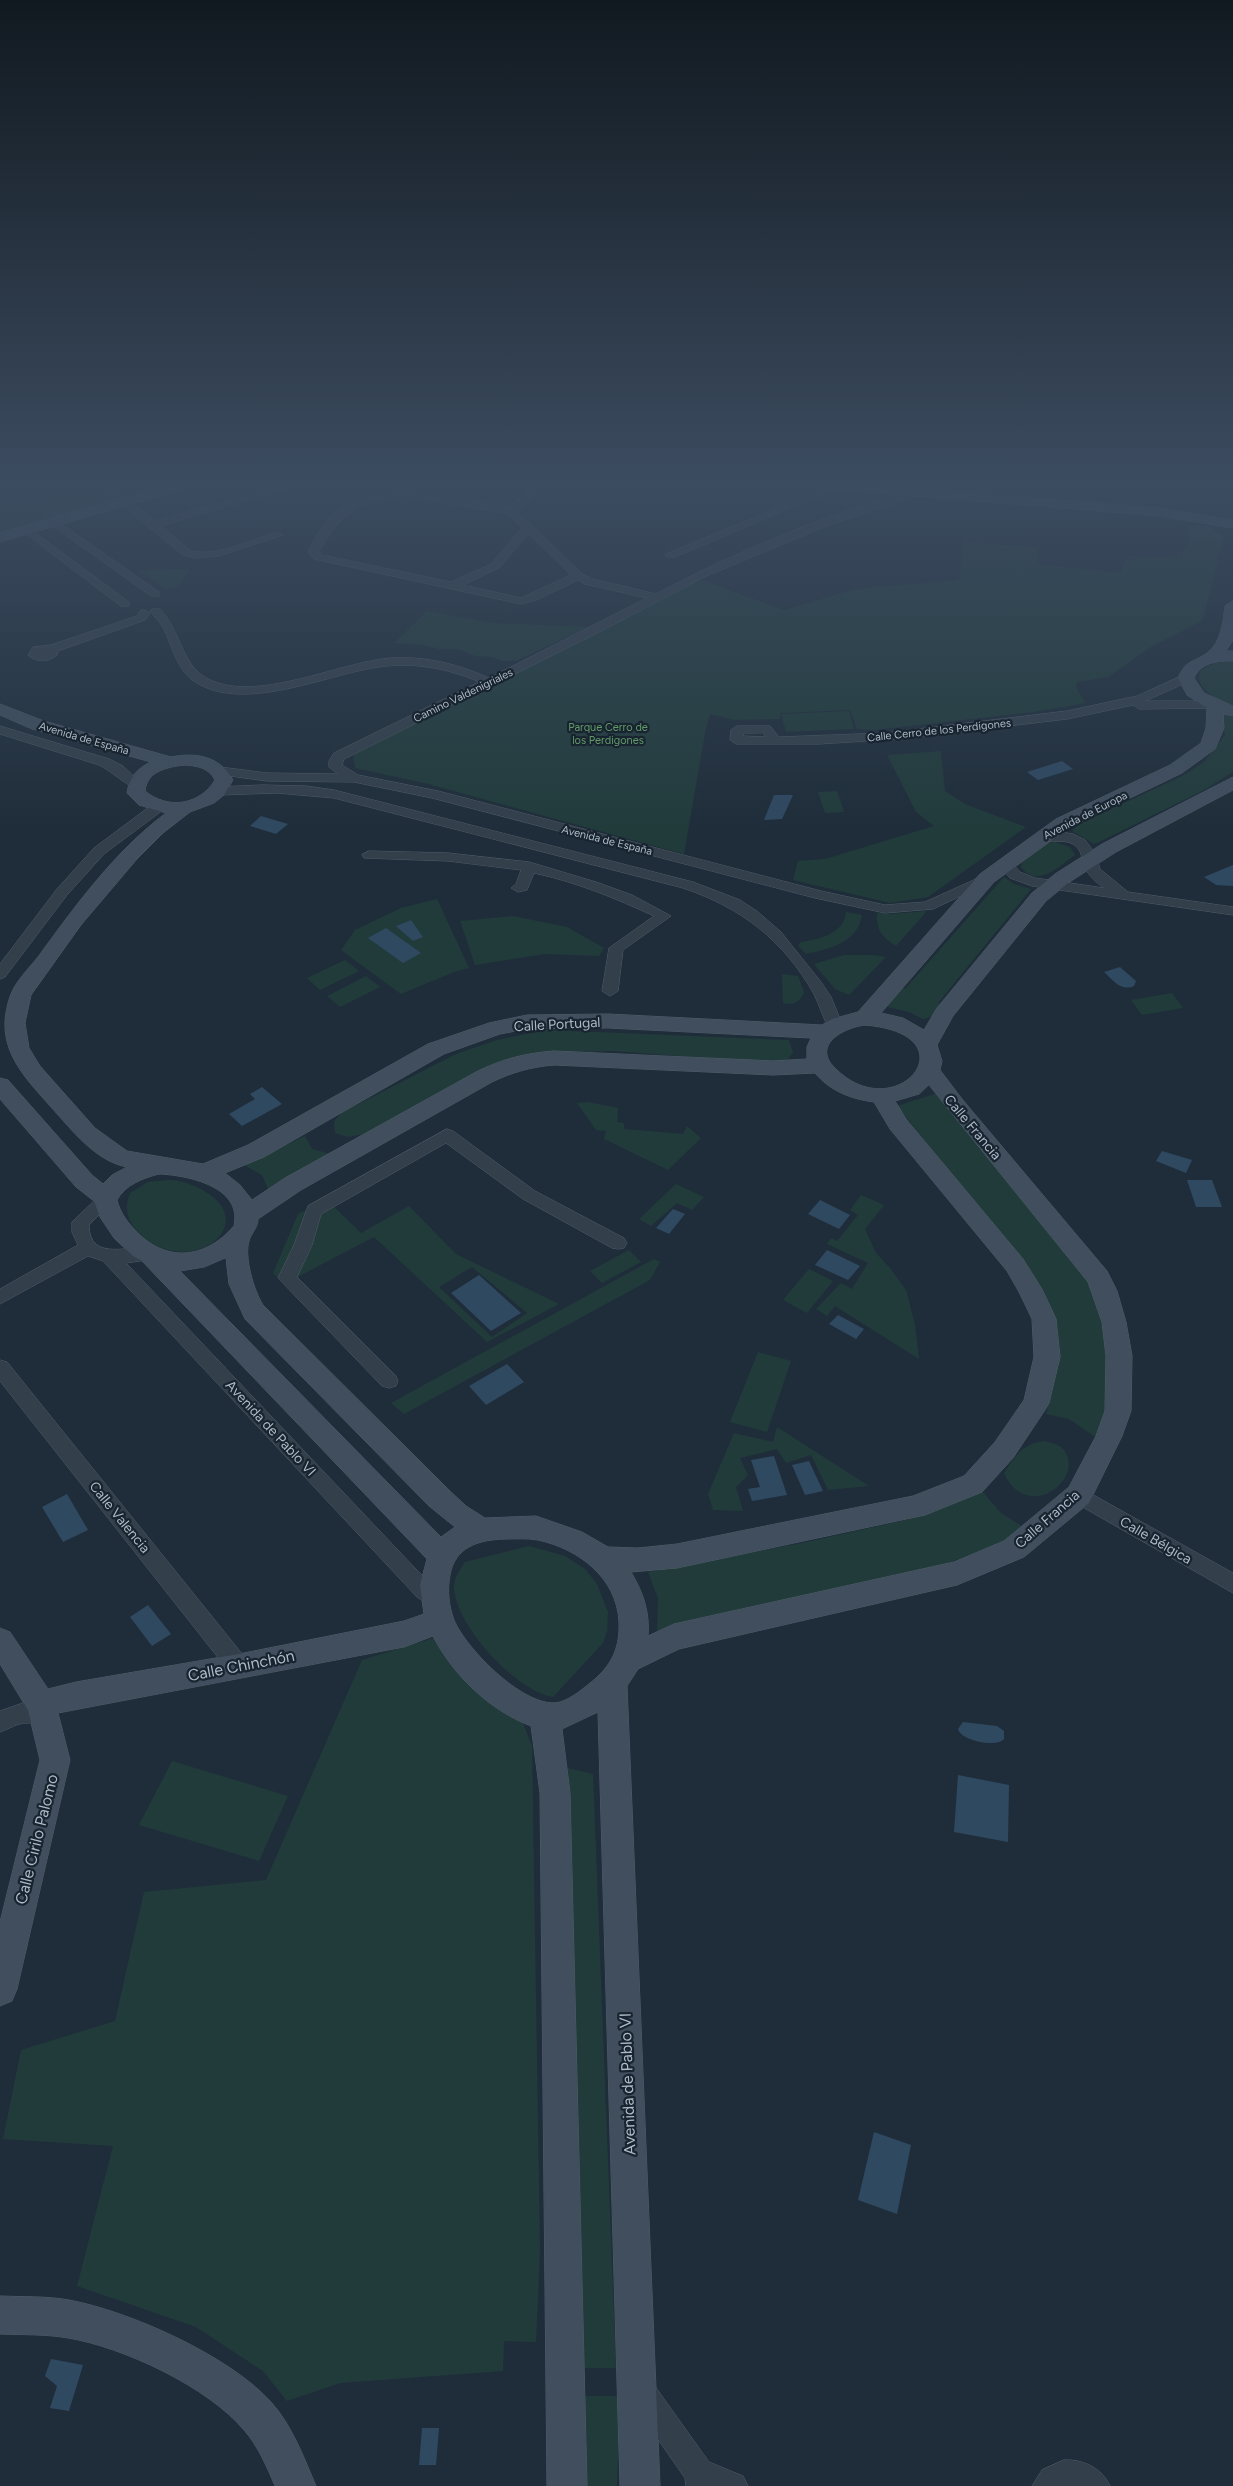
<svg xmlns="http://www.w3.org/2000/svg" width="1233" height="2486" font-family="Figtree,sans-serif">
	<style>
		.green { fill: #213b3b; fill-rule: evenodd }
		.water { fill: #2f4961 }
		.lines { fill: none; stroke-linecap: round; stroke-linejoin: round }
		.street-casing { stroke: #505d68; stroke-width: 1 }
		.secondary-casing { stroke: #505d68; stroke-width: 1 }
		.street { fill: #333f4b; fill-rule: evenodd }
		.secondary { fill: #404e5e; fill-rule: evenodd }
		.labels { text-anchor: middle; stroke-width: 4.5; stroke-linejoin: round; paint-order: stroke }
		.far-street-label { font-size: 11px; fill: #adbac7; stroke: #18242f }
		.far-park-label { font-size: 11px; fill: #629a69; stroke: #18242f }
		.street-label { font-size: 14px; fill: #adbac7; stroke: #18242f }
		.near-street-label { font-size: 16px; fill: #adbac7; stroke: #18242f }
	</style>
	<rect width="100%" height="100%" fill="#1f2d3a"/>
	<g class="green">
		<polygon points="59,485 94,485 114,499 0,535 0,501 44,503"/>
		<polygon points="920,485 1006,485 1004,492"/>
		<path d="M1188,525l20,1 16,11 -21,83 -54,28 -41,29 -31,5 -1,6 10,15 -53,9 -159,18 -17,-1 -7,-19 -70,3v6l-46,1 -24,-6 -4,14 -22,126 -256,-70 -73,-16 -2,-13 346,-176 85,31 71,-21 104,-9 4,-38 75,6 -1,16 83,9 8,-17c15,1 54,8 60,-11 2,-5 1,-14 0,-20z"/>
		<path d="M189,569c-6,12 -8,19 -23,20l-27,-19z"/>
		<polygon points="427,611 490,623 588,627 516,661 502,661 493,657 475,656 459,649 439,649 423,645 394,643"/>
		<path d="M1233,662v43c-42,-12 -48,-44 0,-43z"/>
		<polygon points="849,711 854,729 786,732 781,714"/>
		<polygon points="1220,714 1233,717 1233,772 1206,789 1101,841 1094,844 1072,831 1079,824 1182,776 1204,762 1225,735"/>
		<polygon points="941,751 945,791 965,804 1026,827 928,897 890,903 793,880 798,861 825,859 934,826 916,812 887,755"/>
		<polygon points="837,791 844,812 825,813 818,792"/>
		<path d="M1055,842l15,5 5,8c-15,11 -38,34 -54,12l1,-5 26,-19z"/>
		<polygon points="1004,877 1014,884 1031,889 938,1003 943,1006 934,1016 923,1019 909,1012 888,1007 887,1002 899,987 905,989"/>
		<polygon points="437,899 469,968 454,972 401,994 341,950 355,930 401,908"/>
		<path d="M927,911l-31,35c-14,-9 -20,-16 -19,-33l15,1z"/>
		<path d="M846,912l16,3c-4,27 -32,34 -56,39l-8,-8 3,-4c19,-3 43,-8 45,-30z"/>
		<polygon points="513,916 567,927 604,948 599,956 545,954 475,965 460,921"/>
		<polygon points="844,955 873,955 886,957 849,995 835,989 814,964"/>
		<polygon points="345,960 359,971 320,990 307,978"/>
		<path d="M782,974l16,2 6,16c-4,10 -11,14 -21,11z"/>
		<polygon points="366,976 380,987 340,1007 327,996"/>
		<polygon points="1172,993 1183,1008 1142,1015 1131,1000"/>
		<polygon points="546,1030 789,1040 793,1052 785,1064 614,1051 561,1052 370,1133 348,1137 335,1133 334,1121 343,1112 456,1054 497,1040"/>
		<polygon points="938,1093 1091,1284 1105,1327 1110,1402 1098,1439 1069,1419 1046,1414 1060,1356 1054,1318 1042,1287 897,1106"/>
		<polygon points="588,1102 618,1108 617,1122 624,1123 624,1129 683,1134 687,1126 701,1138 668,1170 604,1139 606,1131 596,1130 577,1103"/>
		<polygon points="305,1136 312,1149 335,1155 270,1193 262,1175 244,1165"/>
		<path d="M170,1180c15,1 27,6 39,14 50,34 -23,87 -71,38 -11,-11 -14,-24 -8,-39l18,-11z"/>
		<polygon points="676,1184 704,1197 692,1210 677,1203 651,1226 639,1219"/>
		<polygon points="861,1195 884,1205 865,1229 876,1253 890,1268 906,1290 915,1325 919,1359 835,1306 827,1316 816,1309 841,1283 852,1289 868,1263 827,1244 831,1238 837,1241 858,1215 850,1210"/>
		<path d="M327,1200l34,33 48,-27 47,48 103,50 -72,38 -113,-105 -90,47 -11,-11 25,-59zM472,1267l55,46 -35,24 -53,-50z"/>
		<polygon points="629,1250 641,1262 602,1283 590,1271"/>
		<polygon points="654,1259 660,1262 650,1280 404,1414 391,1403"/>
		<polygon points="809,1269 833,1281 807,1313 783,1300"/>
		<polygon points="758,1352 791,1361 767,1432 730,1422"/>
		<polygon points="777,1427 869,1486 828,1490 811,1455 786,1463 777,1449 740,1458 748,1475 736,1487 743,1511 713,1510 708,1494 734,1433 773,1442"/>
		<path d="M1045,1441c5,2 13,3 17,7 27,28 -34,78 -58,25 11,-17 19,-30 41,-32z"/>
		<polygon points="981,1490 1001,1513 1025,1528 1000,1544 937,1567 657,1631 658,1598 648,1572 802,1543 906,1520"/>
		<path d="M529,1546l36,10 20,13 12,15 11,28 -1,20 -4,11 -50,54c-37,-6 -95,-69 -99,-107 -1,-10 5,-19 11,-28z"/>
		<polygon points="440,1636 521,1718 532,1746 540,2249 536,2342 504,2341 503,2371 340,2383 287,2401 263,2371 196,2327 77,2286 113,2146 3,2139 21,2050 115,2021 144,1892 266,1880 362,1660"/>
		<polygon points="172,1761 288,1796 259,1861 139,1825"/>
		<polygon points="568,1768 593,1774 616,2368 582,2368"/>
		<polygon points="582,2396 620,2396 617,2486 586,2486"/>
	</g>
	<g class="water">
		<polygon points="1062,761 1073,769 1038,780 1027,772"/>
		<polygon points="774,795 793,795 782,819 764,820"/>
		<polygon points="261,816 288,824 276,834 250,826"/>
		<polygon points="1233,865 1233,886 1216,885 1204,877"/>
		<polygon points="411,920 423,937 413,941 396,926"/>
		<polygon points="386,928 421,953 403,963 368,938"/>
		<path d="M1120,967l16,14 -2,5c-13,6 -21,-6 -30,-14z"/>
		<polygon points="262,1087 282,1104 242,1126 229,1114 255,1099 250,1094"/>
		<polygon points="1162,1151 1192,1160 1186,1173 1156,1161"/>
		<polygon points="1187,1180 1212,1180 1222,1207 1196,1207"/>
		<polygon points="820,1200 850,1215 839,1229 808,1214"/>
		<polygon points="673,1209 685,1214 669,1234 656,1228"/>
		<polygon points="827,1250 860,1266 848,1280 815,1265"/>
		<polygon points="479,1275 521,1313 491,1331 451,1293"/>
		<polygon points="838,1315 864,1329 856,1339 829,1324"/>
		<polygon points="507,1364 524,1382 486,1405 469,1386"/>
		<polygon points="774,1456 787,1495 752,1501 748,1489 760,1487 751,1460"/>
		<polygon points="809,1461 823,1491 805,1495 792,1465"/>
		<polygon points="67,1494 88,1530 63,1542 42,1507"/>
		<polygon points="148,1605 171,1634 152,1646 130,1617"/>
		<path d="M963,1722l34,4 7,5v8c-7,9 -43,2 -46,-10z"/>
		<polygon points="958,1775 1009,1785 1008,1842 954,1832"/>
		<polygon points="874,2132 911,2145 897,2214 858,2200"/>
		<polygon points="51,2359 83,2365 69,2411 50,2408 57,2386 45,2376"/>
		<polygon points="422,2428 439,2428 436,2465 419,2465"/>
	</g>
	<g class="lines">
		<defs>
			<g id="street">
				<path d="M98,485h11l46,36 127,-36h15l-136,41 30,25c29,6 59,-12 87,-19l5,3 -64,21 -23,2 -13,-3z"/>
				<path d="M536,485h11l-30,26 65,63 11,5 63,15c81,-43 176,-83 265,-105l5,3 -105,36 -119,50 -99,52 -259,129 -2,6 16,10 80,16 383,100 64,14 40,-3 62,-28 7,4 -2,3 -59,28 -48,4 -70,-15 -383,-100 -78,-16 -87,-1 -52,-7 -2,-3 2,-3 5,-1 47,6 71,1 -9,-7v-6l5,-8 145,-71c-31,-14 -66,-20 -100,-15 -53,7 -139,49 -188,12 -15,-12 -19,-33 -27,-50 -4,-7 -9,-12 -14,-18l2,-2h8c18,18 22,50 39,64 46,37 140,-12 193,-15 33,-2 66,6 97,20l158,-80 -62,-14 -7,-4 -42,20 -15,4 -207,-45 -6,-8c8,-14 16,-30 29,-41 45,-37 120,-12 172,-3zM404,495l104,19 14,14 -31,36 -40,18 -129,-27 -3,-4c25,-41 37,-48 85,-56zM529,534l42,41 -50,23 -58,-13 36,-17z"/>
				<polygon points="832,485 843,486 675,557 667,557 665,555"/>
				<polygon points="53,518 159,592 159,596 151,596 49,523 48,521"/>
				<polygon points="26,526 129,602 129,606 121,606 22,531 21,529"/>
				<path d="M144,610l6,3 -5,7 -87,31 -1,4c-8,7 -21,8 -29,0l5,-8 18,-2 86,-29 3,-5z"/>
				<path d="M1186,674l6,4 -2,3 -45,20h67l4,1 2,3 -2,3 -77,1 -6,-4 -66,14 -168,20 -80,5h-83l-6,-4 1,-10 6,-4h33l9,11 105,-4 183,-22 70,-15zM763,733l3,4 -23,-1v-2z"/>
				<path d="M0,726l109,33 14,7 19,18 -7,4c-8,-2 -25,-18 -36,-23l-99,-31z"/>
				<path d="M263,785l43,1 28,4 359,92 47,18 18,12 23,20 40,50 10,15 12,29 -8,5 -5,-1c-7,-11 -10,-24 -16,-36 -31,-54 -72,-86 -131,-106l-349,-90 -57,-5 -57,2 -7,-4 7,-4z"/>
				<polygon points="158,803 163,804 165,807 163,810 104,854 67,895 5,977 0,979 0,964 57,889 94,848 153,804"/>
				<path d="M1055,831l18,3 12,6 10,13 5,16 28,23 105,15v8l-201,-29 -22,-8 -12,-14 2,-3h10l10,11 15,6 69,10c-7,-5 -15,-12 -19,-20 -4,-9 -2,-18 -12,-24 -10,-6 -30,1 -37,-8l7,-4z"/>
				<path d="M369,851l79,2 81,9 67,20 36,13 39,21 -48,34 -5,41 -8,5 -8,-5 7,-43 45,-32c-39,-18 -78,-34 -120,-43l-7,17 -9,2 -7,-4 5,-4 5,-14 -73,-9 -84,-3 -2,-3z"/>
				<polygon points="447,1129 453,1131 535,1191 624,1238 627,1243 624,1248 618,1249 612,1248 523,1199 446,1143 321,1214 312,1245 297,1277 396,1376 398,1381 396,1386 389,1388 382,1386 278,1278 294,1245 308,1206"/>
				<path d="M105,1194l6,2 3,4 -25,25c0,39 44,18 64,24l3,5 -3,5 -27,4 305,322 10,8 3,6 -3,6 -7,3 -17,-11 -314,-336 -15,-5 -88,48v-15l78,-44 -6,-13v-10l27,-26z"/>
				<polygon points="0,1360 7,1362 247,1660 250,1667 247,1674 239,1677 231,1674 0,1381"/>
				<polygon points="1079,1487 1233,1573 1233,1593 1072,1501 1069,1495 1072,1489"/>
				<path d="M34,1702l20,7 3,7 -3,7c-10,4 -17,-1 -27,0 -10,0 -18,6 -27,9v-21l23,-8z"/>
				<polygon points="644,2381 654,2385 709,2462 743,2476 748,2486 686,2486 685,2478 634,2405 630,2395 634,2385"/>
				<path d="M1064,2460c19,-1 38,8 46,26h-78l10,-16z"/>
			</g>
			<g id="secondary">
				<polygon points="168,485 189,485 187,488 0,542 0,533"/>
				<polygon points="821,485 877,485 1158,508 1233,520 1233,528 1158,516 828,489"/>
				<path d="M1233,601v39l-7,11h7v10c-15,0 -32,1 -39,17l10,15 29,13v10l-10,-2 1,14 -9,21 -33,24 -112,54 -76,55 -113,131 22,5 21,12 13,-22 95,-115 23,-19 47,-30 131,-67v13l-117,62 -48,31 -22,18 -93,115 -16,29 5,16 -2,9 22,29 145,172 10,20 9,31 6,34 -1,55 -9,25 -33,67 -65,54 -67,28 -278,64 -41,20 -11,17 33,800h-40l-22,-774 -36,17 8,64 17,693h-40l-7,-693 -9,-67c-42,-16 -78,-51 -98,-90l-29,11 -346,66 12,47 -53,229 -5,12 -12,5v-84l40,-162 -12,-50 -28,-46v-36l10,4 38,57 28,-7 163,-28 165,-33 20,-7 -4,-29 7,-26 -285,-298 -9,-5 -19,-18 -14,-21 -6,-16 -18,-14 -76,-88v-21l8,2 84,95 11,9 9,-9 15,-8c-32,-6 -55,-37 -76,-60 -21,-24 -47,-49 -46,-84 0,-8 3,-22 6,-29 5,-13 18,-26 27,-37 37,-51 77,-106 128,-144l-27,-8 -12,-12c2,-15 10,-25 24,-31l-119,-33 -32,-14v-11l44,17 127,36c25,-5 49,-1 62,23l-9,15 -10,8 -24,9 -27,21 -26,26 -56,66 -50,70 -6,28 4,25 11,18 55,62 32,23 76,13 45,-19 180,-101 61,-21 38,-8 81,-1 214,11 10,-6 26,-7 122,-138 76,-55 114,-54 31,-22 5,-15 1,-20 -20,-13 -9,-17c8,-19 15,-15 29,-25 14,-10 16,-31 18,-47zM185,765c13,1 24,3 30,15 -15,25 -47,30 -70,11 2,-20 22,-24 40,-26zM865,1025c109,9 33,103 -28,45 -27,-24 5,-42 28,-45zM608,1028l203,10 -4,9v12l-34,2 -219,-10c-28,2 -52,8 -78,21l-191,106 -33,22 -12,-15 -15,-12 39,-16 180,-103 56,-20 27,-5zM554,1065l219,10 42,-2c15,18 36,26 59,29l16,27 117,142 12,21 13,27 2,38 -10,43 -29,42 -31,34 -51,20 -236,48 -39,4 -30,-1 -26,-15 -46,-16 -51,2 -19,-12 -17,-16 -186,-185c-9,-14 -19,-48 -14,-64 2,-8 9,-13 9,-22l43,-29 191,-108c21,-10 39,-15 62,-17zM929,1085l159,197 14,40 4,34 -1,55 -9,25 -27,51 -65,54 -50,21 -280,62 -26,12c2,-24 -5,-44 -17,-64l46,-4 248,-53 57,-23 31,-34 32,-48 4,-7 11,-46 -4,-38 -14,-30 -19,-30 -117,-140 -11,-18 24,-7zM159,1174c27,1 84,12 75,52 -30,34 -69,37 -100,3 -8,-9 -14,-17 -17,-29 8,-15 26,-22 42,-26zM226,1258l3,26 16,35 184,187 26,21 -14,10 -261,-266 24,-4zM504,1539c11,0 23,-1 34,1 41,9 79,38 81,82 1,24 -6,41 -24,57 -10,8 -22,19 -35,23 -33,9 -94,-53 -106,-82 -5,-14 -7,-29 -4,-45 5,-28 28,-35 54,-36z"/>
				<path d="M0,2296c23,1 46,0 69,4 60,11 161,56 202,102 21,23 33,56 45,84h-41c-8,-19 -17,-40 -31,-56 -36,-43 -121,-83 -176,-92 -22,-4 -45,-3 -68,-4z"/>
			</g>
		</defs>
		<use href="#street" class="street-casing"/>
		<use href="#secondary" class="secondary-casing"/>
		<use href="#street" class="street"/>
		<use href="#secondary" class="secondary"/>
	</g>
	<linearGradient id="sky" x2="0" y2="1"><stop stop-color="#111920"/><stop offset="0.58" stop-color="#3c4c60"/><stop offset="1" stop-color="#3c4c60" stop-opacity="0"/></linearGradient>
	<rect width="1233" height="833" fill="url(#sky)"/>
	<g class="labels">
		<g class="far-street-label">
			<text transform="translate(463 695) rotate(-26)" y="4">Camino Valdenigriales</text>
			<text transform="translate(939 730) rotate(-6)" y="4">Calle Cerro de los Perdigones</text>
			<text transform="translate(84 738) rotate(16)" y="4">Avenida de España</text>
			<text transform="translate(1085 815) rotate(-27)" y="4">Avenida de Europa</text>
			<text transform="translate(607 840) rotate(14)" y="4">Avenida de España</text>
		</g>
		<g class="far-park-label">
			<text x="608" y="731">Parque Cerro de<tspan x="608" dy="13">los Perdigones</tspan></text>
		</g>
		<g class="street-label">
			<text transform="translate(557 1024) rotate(-3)" y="5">Calle Portugal</text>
			<text transform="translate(973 1127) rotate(50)" y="5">Calle Francia</text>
			<text transform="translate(271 1428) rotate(47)" y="5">Avenida de Pablo VI</text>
			<text transform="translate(120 1517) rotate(51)" y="5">Calle Valencia</text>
			<text transform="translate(1047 1519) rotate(-41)" y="5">Calle Francia</text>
			<text transform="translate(1156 1540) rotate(30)" y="5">Calle Bélgica</text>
		</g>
		<g class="near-street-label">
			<text transform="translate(241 1665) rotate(-11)" y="6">Calle Chinchón</text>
			<text transform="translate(36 1839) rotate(-76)" y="6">Calle Cirilo Palomo</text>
			<text transform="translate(627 2084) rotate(-92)" y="6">Avenida de Pablo VI</text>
		</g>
	</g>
</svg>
